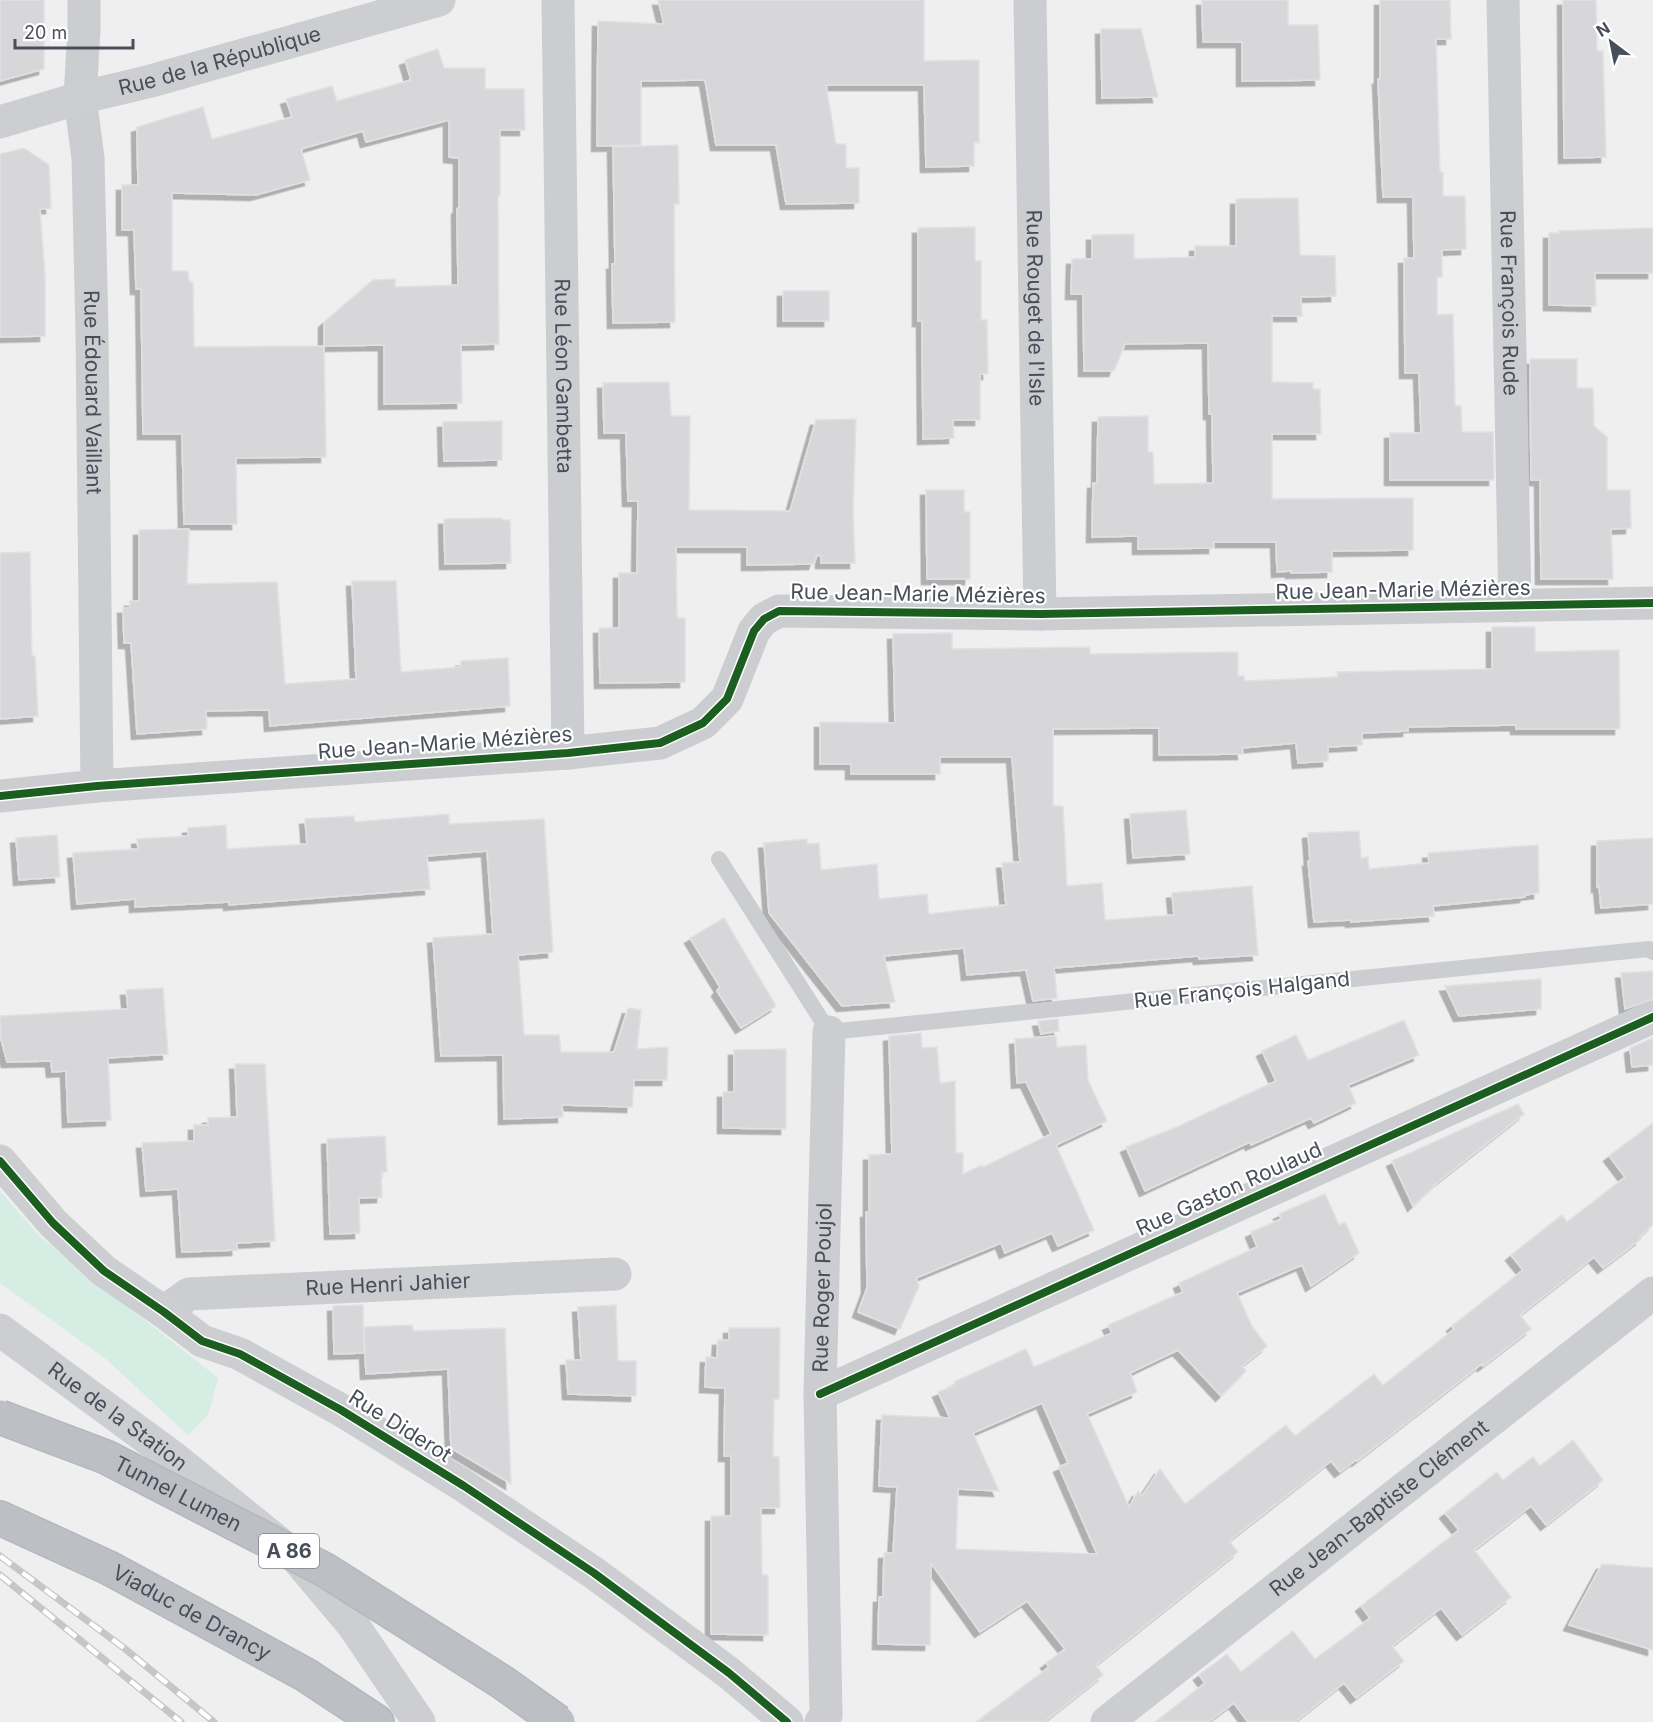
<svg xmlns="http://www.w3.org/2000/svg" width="1653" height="1722" font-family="Inter,sans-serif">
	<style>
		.green { fill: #d5ede2 }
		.building { fill: #d7d7d9; stroke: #e0e1e2; stroke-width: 1.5; fill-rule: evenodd; filter: url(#shadow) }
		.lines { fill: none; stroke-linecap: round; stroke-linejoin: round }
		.highway-casing { stroke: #b4b7be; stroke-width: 36 }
		.lane { stroke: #cbcdd0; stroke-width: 16 }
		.street { stroke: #cbcdd0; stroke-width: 33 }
		.secondary { stroke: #ccced1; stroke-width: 33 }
		.highway { stroke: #bcbfc4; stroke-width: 33 }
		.rail-casing { stroke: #c5c6c9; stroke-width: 7 }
		.rail { stroke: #fff; stroke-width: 4.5; stroke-dasharray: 14; stroke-linecap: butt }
		.highway-bridge-casing { stroke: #b4b7be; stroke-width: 36; stroke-linecap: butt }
		.highway-bridge { stroke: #bcbfc4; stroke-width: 33 }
		.cycleway-casing { stroke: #fff; stroke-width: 11 }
		.cycleway { stroke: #1b5e20; stroke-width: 8 }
		.labels { text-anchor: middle; stroke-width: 4.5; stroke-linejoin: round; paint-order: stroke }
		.shield { fill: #fff; stroke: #7f838c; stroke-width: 1.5 }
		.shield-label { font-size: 20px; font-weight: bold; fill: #484e5a }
		.street-label { font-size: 21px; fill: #484e5a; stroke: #fff }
	</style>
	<defs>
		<filter id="shadow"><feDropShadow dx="-5.5" dy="5.5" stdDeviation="0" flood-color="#0004"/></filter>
	</defs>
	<rect width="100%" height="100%" fill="#efefef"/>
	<polygon class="green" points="0,1191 39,1236 218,1378 208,1415 188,1435 106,1359 0,1283"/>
	<g class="building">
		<polygon points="0,0 44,0 44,69 0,81"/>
		<polygon points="658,0 924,0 924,61 979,60 979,143 974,142 974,166 926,167 924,85 826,85 836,144 846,144 846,168 859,168 859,203 786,204 776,145 716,145 705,80 641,81 641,145 597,146 598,21 664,24"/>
		<polygon points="1202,0 1288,0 1288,25 1318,25 1320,80 1242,81 1242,42 1203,42"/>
		<polygon points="1380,0 1450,0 1451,39 1436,39 1440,172 1443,172 1443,196 1465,196 1466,249 1442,250 1442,277 1437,277 1437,315 1453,314 1455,406 1461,406 1462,432 1493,432 1494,480 1390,480 1390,433 1421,433 1419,373 1405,373 1404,258 1414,258 1413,197 1383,197 1378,79 1380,79"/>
		<polygon points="1563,0 1596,0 1597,51 1603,51 1606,157 1564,158"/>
		<polygon points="1101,29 1141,29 1158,97 1102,98"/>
		<polygon points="438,49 444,68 485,68 485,89 524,89 525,130 500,130 500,195 498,196 499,344 461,345 462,403 384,404 384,345 324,346 324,322 373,280 395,279 395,287 458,285 457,209 459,207 459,158 449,157 449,120 366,142 363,131 301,149 310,180 256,195 172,193 172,271 188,271 189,282 193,282 194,347 324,346 326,457 236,458 237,524 184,524 182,434 143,434 141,289 136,289 134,230 122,230 122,185 138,185 137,127 203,107 212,139 292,117 286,99 332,86 337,101 411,80 405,60"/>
		<polygon points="678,145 679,204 674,204 675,322 613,323 612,264 615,264 613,147"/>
		<polygon points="24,148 49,165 51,208 40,209 45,274 45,336 0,337 0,154"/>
		<polygon points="1298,198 1300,255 1335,256 1336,296 1301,297 1302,316 1272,316 1272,382 1313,383 1313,389 1320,389 1321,434 1272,434 1272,499 1413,498 1413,550 1332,551 1332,572 1291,573 1291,571 1277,572 1276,542 1214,542 1214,548 1138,549 1138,536 1092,537 1093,483 1097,483 1098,417 1148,416 1148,452 1153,452 1154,484 1213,483 1212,414 1209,414 1208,343 1125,344 1114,371 1084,371 1083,294 1071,294 1072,259 1092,259 1092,235 1134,234 1134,259 1195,257 1195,246 1236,246 1236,199"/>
		<polygon points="975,227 975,261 981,261 981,320 987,320 988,374 980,374 980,420 953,420 954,438 923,439 922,321 918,321 918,228"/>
		<polygon points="1653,228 1653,273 1595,273 1596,306 1549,305 1549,233 1559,233 1559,231"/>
		<rect x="783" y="291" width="46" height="30"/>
		<polygon points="1530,359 1577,359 1577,388 1593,388 1594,426 1607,437 1607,490 1630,490 1631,528 1611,529 1613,579 1541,579 1540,480 1531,480"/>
		<polygon points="669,382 671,416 690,416 689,510 790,511 816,420 856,419 853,511 855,563 821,563 821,556 817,555 814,564 747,565 747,547 676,547 677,618 685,618 685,682 600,683 599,628 619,628 619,573 637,573 638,501 628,501 626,433 604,433 603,383"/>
		<polygon points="502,421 502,460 444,461 443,422"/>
		<polygon points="926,490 964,490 964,512 970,512 970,579 927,579"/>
		<polygon points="502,518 502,520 510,520 511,563 445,564 444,519"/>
		<polygon points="189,529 187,584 277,582 285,684 356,679 352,581 396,581 401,672 461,667 461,661 508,658 510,706 270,726 269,710 206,711 207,729 137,734 131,643 124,643 123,608 130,608 130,601 139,601 139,530"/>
		<polygon points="30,552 32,656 35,656 38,716 0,719 0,553"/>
		<polygon points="1492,627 1535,627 1535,652 1619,650 1620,729 1516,729 1516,725 1408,727 1408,731 1362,733 1362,745 1328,747 1328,761 1298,763 1296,743 1242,748 1243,754 1159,755 1159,728 1053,729 1053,806 1063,806 1067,886 1102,883 1105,920 1174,915 1172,893 1252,886 1258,955 1199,959 1198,956 1054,968 1057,998 1033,1001 1026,970 967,975 964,948 884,956 895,1002 842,1006 769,913 764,843 807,839 807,844 819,843 821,870 877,864 879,899 927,894 929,914 1006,905 1002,863 1020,862 1012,757 940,757 940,774 851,774 851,764 820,764 820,722 895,723 893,634 952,633 952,649 1090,647 1090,654 1238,652 1238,676 1244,676 1244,681 1338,677 1337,672 1492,669"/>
		<polygon points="1186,810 1190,854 1133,858 1130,814"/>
		<polygon points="449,814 449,824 544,819 553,952 518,955 524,1035 559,1035 561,1052 614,1052 628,1008 641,1010 637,1049 668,1047 667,1080 634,1080 632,1107 562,1105 563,1117 504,1119 503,1055 441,1056 433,938 493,934 487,851 427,856 430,889 229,905 229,902 135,907 135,899 77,904 73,853 138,849 137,839 188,836 188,828 226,825 227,849 307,844 305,819 354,816 355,822"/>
		<polygon points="1359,831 1361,858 1368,857 1369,869 1429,863 1428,853 1538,845 1539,893 1525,895 1525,897 1433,906 1434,916 1351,922 1351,920 1314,922 1308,861 1310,861 1308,833"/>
		<polygon points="57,835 60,877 19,880 16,838"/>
		<polygon points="1653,838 1653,904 1601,908 1599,886 1597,887 1597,841"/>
		<polygon points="724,918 776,1006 741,1028 717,991 720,987 690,938"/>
		<polygon points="1653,971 1653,999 1625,1009 1621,973"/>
		<polygon points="1541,979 1541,1009 1459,1016 1445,986"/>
		<polygon points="163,988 168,1054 108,1058 111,1120 68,1122 66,1071 52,1072 51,1061 7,1062 1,1039 0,1016 128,1009 126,990"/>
		<polygon points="1058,1019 1059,1031 1041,1034 1038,1021"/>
		<polygon points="1404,1020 1419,1055 1348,1085 1356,1103 1314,1123 1311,1118 1251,1145 1250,1142 1145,1191 1126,1147 1179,1126 1276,1081 1262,1051 1296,1035 1308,1060"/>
		<polygon points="921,1033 922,1048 937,1047 940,1083 955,1081 956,1153 963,1153 963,1174 982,1165 983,1167 1051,1134 1026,1082 1017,1083 1015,1039 1056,1036 1057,1047 1086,1045 1088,1080 1107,1121 1056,1145 1094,1230 1058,1246 1052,1233 1005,1253 1001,1243 916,1278 919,1286 900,1329 858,1312 867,1288 866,1212 869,1212 869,1155 892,1154 889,1036"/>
		<polygon points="1653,1038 1653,1065 1632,1067 1630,1048"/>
		<polygon points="786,1049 786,1129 723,1128 723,1092 734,1092 734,1050"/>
		<polygon points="235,1064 265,1064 275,1241 237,1243 237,1250 182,1252 178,1189 146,1191 142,1143 194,1141 194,1125 208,1125 208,1118 237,1117"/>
		<polygon points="1518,1104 1524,1114 1438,1182 1413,1206 1392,1161"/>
		<path d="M1653,1123v102l-14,12 2,2 -38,29 -9,-11 -74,58 11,14 -48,37 -1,-2 -125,97 -1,-1 -16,12 -9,-11 -102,80 9,11 -142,113 7,10 -59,47h-68l73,-55 -3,-4 19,-14 -38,-48 -47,31 -49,-69 -1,82 -52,-1 1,-47h4l1,-44h9l4,-66 -18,-1 3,-71 68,3 -12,-26 17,-7 -1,-3 72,-33 8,18 78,-34 -4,-8 75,-33 -4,-9 78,-36 -6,-15 30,-13 -2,-5 46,-20 14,31 6,-3 14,31 -48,33 -9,-21 -65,28 15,33 15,20 -25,20 4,5 -25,25 -43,-46 -48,23 7,19 -50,22 42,93 9,-16 4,5 18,-27 25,35 101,-79 9,11 79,-62 9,11 71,-56 -2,-3 71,-56 -12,-15 51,-40 5,7 58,-45 -16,-21zM1042,1403l26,60 -9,4 38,87 -141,-5 2,-60 41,2 -26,-58z"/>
		<polygon points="385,1136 387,1172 381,1172 382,1197 359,1198 360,1233 330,1234 327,1139"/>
		<polygon points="363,1305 364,1353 334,1354 333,1306"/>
		<polygon points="616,1305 618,1361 636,1361 636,1396 568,1394 566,1360 581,1360 578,1307"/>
		<polygon points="412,1325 413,1331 505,1328 511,1484 451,1448 448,1369 366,1374 364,1327"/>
		<polygon points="729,1328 780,1328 779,1399 774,1399 773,1456 779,1457 780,1508 761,1508 762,1575 768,1575 768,1635 711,1634 711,1516 731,1516 731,1456 724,1456 725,1388 705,1387 706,1357 717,1358 718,1340 729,1340"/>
		<polygon points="1573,1440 1603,1480 1546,1525 1531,1506 1474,1550 1511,1597 1462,1635 1441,1608 1392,1646 1404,1661 1356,1698 1344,1683 1295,1722 1248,1722 1234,1703 1208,1722 1155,1722 1205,1683 1199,1675 1227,1654 1241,1672 1293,1631 1315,1659 1370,1618 1361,1606 1459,1530 1445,1513 1497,1472 1503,1480 1533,1457 1540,1466"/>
		<polygon points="1602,1564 1653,1568 1653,1650 1569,1625"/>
	</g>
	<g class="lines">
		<defs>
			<g id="highway">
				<path id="s10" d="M0,1518l109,50 197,107 71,47"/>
			</g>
		</defs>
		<use href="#highway" class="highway-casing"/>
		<polyline class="lane" points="719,859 829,1032 1649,949 1653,952"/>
		<g class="street">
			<path id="s1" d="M84,0v30l-4,68 8,60 4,175 5,453"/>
			<path id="s2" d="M558,0l10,753"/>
			<path id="s3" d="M1030,0l10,614"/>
			<path id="s4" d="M1503,0l12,606"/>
			<polyline points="0,796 97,786 568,753 660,743 703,723 727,699 754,631 764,619 779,611 1040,614 1653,603"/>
			<path id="s5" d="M164,1312l25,-18 426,-20"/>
			<polyline points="820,1394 1653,1017"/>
			<path id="s6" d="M821,1722l5,-7 -6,-321 9,-362"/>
			<path id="s7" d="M1107,1722l546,-429"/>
		</g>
		<g class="secondary">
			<path id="s8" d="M0,122l80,-24 71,-17 288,-81"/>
			<polyline points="0,1161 53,1223 104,1271 164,1312 202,1341 240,1354 341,1410 464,1486 594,1573 729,1673 787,1722"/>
			<path id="s9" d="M0,1330l174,128 121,98 58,69 66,97"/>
		</g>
		<use href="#highway" class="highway"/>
		<defs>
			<g id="rail">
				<polyline points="0,1556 124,1648 214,1722"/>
				<polyline points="0,1575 181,1722"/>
			</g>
		</defs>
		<use href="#rail" class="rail-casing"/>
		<use href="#rail" class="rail"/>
		<defs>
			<g id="highway-bridge">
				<path id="s11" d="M0,1417l106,40 219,113 177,112 56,40"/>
			</g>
		</defs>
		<use href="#highway-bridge" class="highway-bridge-casing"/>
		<use href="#highway-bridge" class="highway-bridge"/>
		<defs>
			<g id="cycleway">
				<polyline points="0,796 97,786 568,753 660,743 703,723 727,699 754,631 764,619 779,611 1040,614 1653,603"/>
				<polyline points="0,1161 53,1223 104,1271 164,1312 202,1341 240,1354 341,1410 464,1486 594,1573 729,1673 787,1722"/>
				<polyline points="820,1394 1653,1017"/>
			</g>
		</defs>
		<use href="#cycleway" class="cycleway-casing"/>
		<use href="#cycleway" class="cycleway"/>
	</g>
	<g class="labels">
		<rect class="shield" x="259" y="1534" width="60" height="34" rx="4.5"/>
		<g class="shield-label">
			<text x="289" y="1558">A 86</text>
		</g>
		<g class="street-label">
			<text dy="7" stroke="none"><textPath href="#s8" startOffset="228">Rue de la République</textPath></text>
			<text dy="7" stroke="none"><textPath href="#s4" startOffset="303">Rue François Rude</textPath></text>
			<text dy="7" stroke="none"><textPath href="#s3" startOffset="308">Rue Rouget de l'Isle</textPath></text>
			<text dy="7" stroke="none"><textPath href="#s2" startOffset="376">Rue Léon Gambetta</textPath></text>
			<text dy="7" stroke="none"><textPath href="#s1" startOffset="393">Rue Édouard Vaillant</textPath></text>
			<text transform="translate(1403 590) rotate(-1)" y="7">Rue Jean-Marie Mézières</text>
			<text transform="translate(918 594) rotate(1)" y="7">Rue Jean-Marie Mézières</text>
			<text transform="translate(445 743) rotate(-4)" y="7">Rue Jean-Marie Mézières</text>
			<text transform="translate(1242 990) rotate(-6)" y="7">Rue François Halgand</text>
			<text transform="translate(1229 1189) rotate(-24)" y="7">Rue Gaston Roulaud</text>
			<text dy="7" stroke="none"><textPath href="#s5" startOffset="230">Rue Henri Jahier</textPath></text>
			<text dy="7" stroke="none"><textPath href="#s6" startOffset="436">Rue Roger Poujol</textPath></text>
			<text dy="7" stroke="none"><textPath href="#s9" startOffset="146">Rue de la Station</textPath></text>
			<text transform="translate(400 1426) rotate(32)" y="7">Rue Diderot</text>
			<text dy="7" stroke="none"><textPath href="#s11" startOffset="194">Tunnel Lumen</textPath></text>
			<text dy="7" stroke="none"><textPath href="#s7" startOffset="346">Rue Jean-Baptiste Clément</textPath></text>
			<text dy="7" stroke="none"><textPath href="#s10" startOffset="214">Viaduc de Drancy</textPath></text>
		</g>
	</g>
	<g transform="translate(1611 42) rotate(328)" stroke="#ffffff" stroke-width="4.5" paint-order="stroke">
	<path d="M0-4.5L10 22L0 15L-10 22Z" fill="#484e5a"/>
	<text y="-9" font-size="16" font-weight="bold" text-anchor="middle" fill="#484e5a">N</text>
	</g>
	<path d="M15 39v9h118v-9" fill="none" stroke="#484e5a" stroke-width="3"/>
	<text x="24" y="39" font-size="18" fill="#484e5a" stroke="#ffffff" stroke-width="4.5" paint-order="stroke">20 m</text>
</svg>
